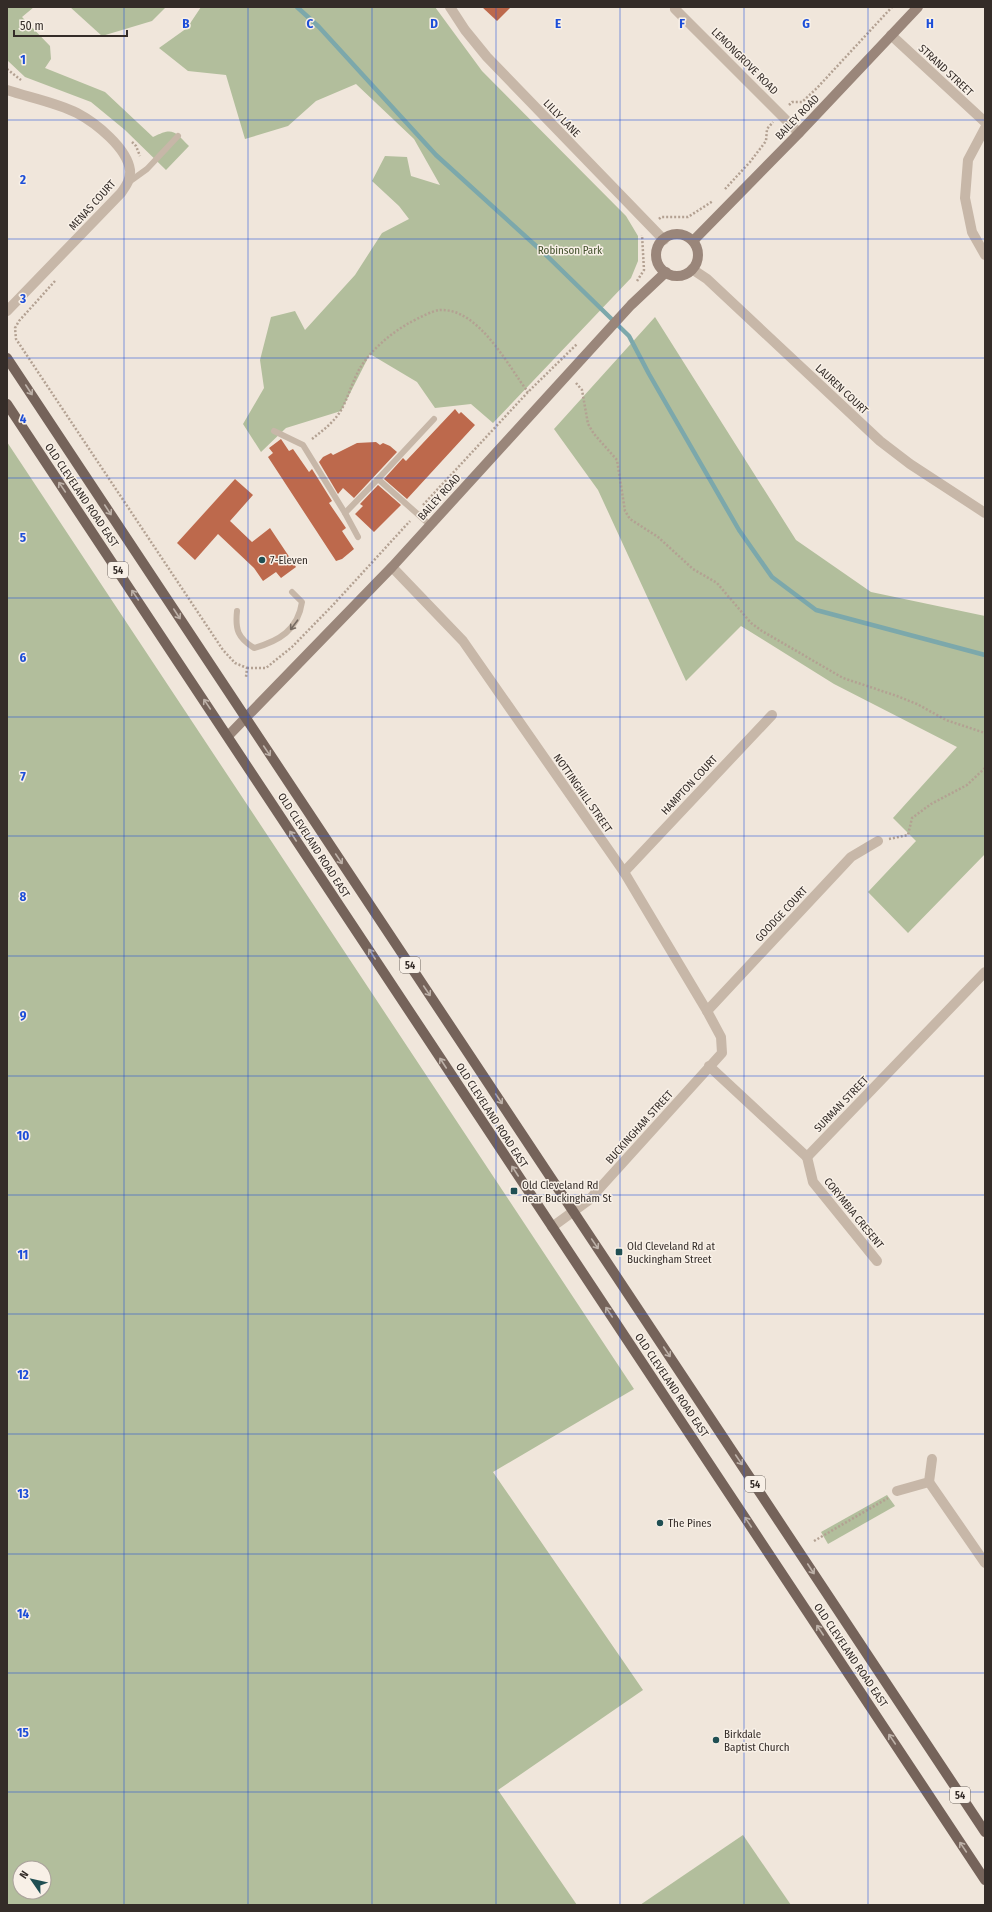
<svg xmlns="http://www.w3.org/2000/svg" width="992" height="1912" font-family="'Fira Sans Condensed',sans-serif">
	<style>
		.green { fill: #b2be9c; fill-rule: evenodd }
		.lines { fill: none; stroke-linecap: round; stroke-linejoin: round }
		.stream { stroke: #7ca8ab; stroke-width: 4.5 }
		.building { fill: #bd694c }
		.path { stroke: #b3a192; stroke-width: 2.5; stroke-dasharray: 2 2; stroke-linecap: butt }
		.lane { stroke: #c7b7a8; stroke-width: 6 }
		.street { stroke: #c7b7a8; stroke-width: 10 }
		.secondary { stroke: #9a867a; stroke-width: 10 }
		.primary { stroke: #75635a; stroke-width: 10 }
		.oneway { stroke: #bdb1a8 }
		.oneway2 { stroke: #766b62 }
		.grid { fill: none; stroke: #1d4ed8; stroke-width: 1; stroke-opacity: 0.55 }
		.poi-dot { fill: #204f53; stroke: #f8f0e7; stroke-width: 1.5 }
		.labels { text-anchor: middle; stroke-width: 3; stroke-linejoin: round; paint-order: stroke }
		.shield { fill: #f8f0e7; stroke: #6f6761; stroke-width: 1 }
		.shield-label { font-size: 10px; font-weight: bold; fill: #342c28 }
		.street-label { font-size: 11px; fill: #342c28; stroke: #f8f0e7 }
		.park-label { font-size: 11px; fill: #43512d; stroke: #f8f0e7 }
		.poi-label { font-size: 11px; fill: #342c28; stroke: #f8f0e7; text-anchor: start }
		.grid-label { font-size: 13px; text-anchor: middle; font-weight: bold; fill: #1d4ed8; stroke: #f8f0e7; stroke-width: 3; stroke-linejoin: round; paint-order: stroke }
	</style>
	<rect width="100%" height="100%" fill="#f0e6db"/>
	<g class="green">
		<path d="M7,7h27l-12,10 28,29 1,13 -6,9 60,24 48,45c20,-10 21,-6 36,9l-23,24 -41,-40 -34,-28 -66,-25 -18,-17z"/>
		<polygon points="70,7 166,7 152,21 102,36"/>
		<polygon points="201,7 435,7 482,71 626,216 638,236 638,261 631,278 493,423 471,404 435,408 417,382 370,354 341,411 286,428 261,452 243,424 264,388 260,360 271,317 295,311 305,330 355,275 382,233 409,219 399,206 372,181 385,156 407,157 411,176 440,185 414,139 356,84 316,101 288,126 245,139 226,75 188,71 159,48 187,28"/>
		<polygon points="655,317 796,540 871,592 985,616 985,854 908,933 868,892 916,841 893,818 957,747 834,684 741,626 686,681 598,490 554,429"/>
		<path d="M7,442l627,947 -141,83 150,218 -145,100 79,115h-570zM20,1868h24v24h-24z"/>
		<polygon points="887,1495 895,1506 828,1544 821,1532"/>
		<polygon points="743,1835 791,1905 640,1905"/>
	</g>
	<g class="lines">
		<polyline class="stream" points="297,7 319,27 436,155 546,255 629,336 649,374 739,530 772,577 816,610 985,655"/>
	</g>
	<g class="building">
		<polygon points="482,7 511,7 497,21"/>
		<polygon points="455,409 459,414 461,412 475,425 407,499 384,479 403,458 406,461"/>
		<polygon points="281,439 289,451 293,449 309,472 312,469 332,501 329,503 346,528 342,531 354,549 342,559 336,561 268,457 273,453 269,448"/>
		<polygon points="376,442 380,445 383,443 390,446 397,452 354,498 343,488 338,494 319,462 323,457 331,453 333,455 357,443"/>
		<polygon points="235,479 253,495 230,521 252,542 270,528 296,567 281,578 276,572 263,581 254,568 218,534 195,560 177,543"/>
		<polygon points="378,485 401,505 374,532 355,514 363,506 360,504"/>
	</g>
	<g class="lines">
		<g class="path">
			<polyline points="7,69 21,80"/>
			<polyline points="789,105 792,102 802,102 817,88 892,7"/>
			<polyline points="132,142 136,146 140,156"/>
			<polyline points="725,189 750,162 766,141 767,129 773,122"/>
			<polyline points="659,219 661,217 688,217 713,201"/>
			<polyline points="55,281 19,321 15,328 16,339 223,650 235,663 247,668 246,677"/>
			<polyline points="637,281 644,270 642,235"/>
			<polyline points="576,383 582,390 588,424 594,434 617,460 625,511 630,519 658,537 693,569 717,583 751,623 762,631 843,678 897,696 917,704 946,720 985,733"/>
			<path d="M312,439c10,-8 20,-15 28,-27 7,-11 12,-30 20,-44 12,-19 30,-34 49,-45 8,-4 22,-12 31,-13 39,-2 68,56 88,82"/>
			<polyline points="423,505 528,392 577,344"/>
			<polyline points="247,668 266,668 292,647 333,605 410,521"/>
			<polyline points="889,839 908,835 912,818 931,804 967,785 985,768"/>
			<polyline points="814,1541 888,1498"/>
		</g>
		<g class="lane">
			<polyline points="129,182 147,169 178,136"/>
			<polyline points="274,431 303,445 345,513 358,537"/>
			<polyline points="345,513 378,479"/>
			<polyline points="430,525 378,479 434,419"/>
			<path d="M237,611c-2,19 1,27 17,37 25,-7 44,-18 48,-46l-10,-10"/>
		</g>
		<g class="street">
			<polyline points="450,7 465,30 487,57 664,240"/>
			<polyline points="676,7 675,9 799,133"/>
			<polyline points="891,35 985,122"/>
			<path d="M7,90c21,7 51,13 70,23 19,10 50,35 53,57 1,9 -4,16 -9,23l-114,118"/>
			<polyline points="985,128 968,160 965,198 972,232 985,255"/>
			<polyline points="692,269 707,279 880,441 910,464 985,513"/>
			<polyline points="392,567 463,641 624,872 707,1011 721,1037 722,1053 589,1200 552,1227"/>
			<polyline points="624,872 772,715"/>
			<polyline points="707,1011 851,857 878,841"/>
			<polyline points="709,1066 807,1157 985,972"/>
			<polyline points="807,1157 813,1182 877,1261"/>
			<polyline points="929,1482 985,1563"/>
			<polyline points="897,1491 929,1482 932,1459"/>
		</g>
		<g class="secondary">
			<circle cx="677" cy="255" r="21"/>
			<polyline points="693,241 799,133 918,7"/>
			<polyline points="228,736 392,567 631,305 666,272"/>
		</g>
		<g class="primary">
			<polyline points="7,358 985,1832"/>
			<polyline points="7,404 985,1880"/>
		</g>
	</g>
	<defs><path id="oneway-shaft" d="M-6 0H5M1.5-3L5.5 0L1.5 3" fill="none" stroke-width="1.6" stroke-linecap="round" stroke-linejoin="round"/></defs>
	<g class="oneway">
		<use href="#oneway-shaft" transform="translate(29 390) rotate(57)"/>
		<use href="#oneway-shaft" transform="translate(62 487) rotate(-124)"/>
		<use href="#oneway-shaft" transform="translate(108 510) rotate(57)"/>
		<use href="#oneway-shaft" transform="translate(135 595) rotate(-124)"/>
		<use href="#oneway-shaft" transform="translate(177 614) rotate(57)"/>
		<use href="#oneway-shaft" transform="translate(207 704) rotate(-124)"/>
		<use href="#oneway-shaft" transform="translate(267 751) rotate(56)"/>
		<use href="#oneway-shaft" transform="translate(293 836) rotate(-123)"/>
		<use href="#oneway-shaft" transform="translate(339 859) rotate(56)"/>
		<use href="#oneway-shaft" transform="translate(372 954) rotate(-123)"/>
		<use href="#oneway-shaft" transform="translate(427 991) rotate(56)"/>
		<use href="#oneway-shaft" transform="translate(443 1063) rotate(-123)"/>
		<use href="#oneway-shaft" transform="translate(499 1099) rotate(56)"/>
		<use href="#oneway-shaft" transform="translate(515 1171) rotate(-123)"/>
		<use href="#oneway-shaft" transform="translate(595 1244) rotate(56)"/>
		<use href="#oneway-shaft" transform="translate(609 1312) rotate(-124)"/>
		<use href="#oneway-shaft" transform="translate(667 1352) rotate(56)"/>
		<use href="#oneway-shaft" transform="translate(739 1460) rotate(56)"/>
		<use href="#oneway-shaft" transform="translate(748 1522) rotate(-124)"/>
		<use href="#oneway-shaft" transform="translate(811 1569) rotate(57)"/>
		<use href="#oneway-shaft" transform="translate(820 1630) rotate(-124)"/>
		<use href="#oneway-shaft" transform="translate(892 1739) rotate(-124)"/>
		<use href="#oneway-shaft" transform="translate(963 1847) rotate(-124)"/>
	</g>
	<use class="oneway2" href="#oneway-shaft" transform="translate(294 625) rotate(127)"/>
	<path class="grid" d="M124,7v1898M248,7v1898M372,7v1898M496,7v1898M620,7v1898M744,7v1898M868,7v1898M7,120h978M7,239h978M7,358h978M7,478h978M7,598h978M7,717h978M7,836h978M7,956h978M7,1076h978M7,1195h978M7,1314h978M7,1434h978M7,1554h978M7,1673h978M7,1792h978"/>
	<g class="poi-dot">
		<circle cx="262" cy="560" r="4"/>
		<rect x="510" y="1187" width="8" height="8" rx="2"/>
		<rect x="615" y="1248" width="8" height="8" rx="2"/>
		<circle cx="660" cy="1523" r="4"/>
		<circle cx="716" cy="1740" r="4"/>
	</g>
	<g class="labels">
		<g class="shield">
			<rect x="108" y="562" width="20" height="16" rx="3"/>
			<rect x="400" y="957" width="20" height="16" rx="3"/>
			<rect x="745" y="1476" width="20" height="16" rx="3"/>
			<rect x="950" y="1787" width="20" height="16" rx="3"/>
		</g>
		<g class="shield-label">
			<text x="118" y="574">54</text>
			<text x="410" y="969">54</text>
			<text x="755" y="1488">54</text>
			<text x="960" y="1799">54</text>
		</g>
		<g class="street-label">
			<text transform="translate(745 61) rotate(45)" y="4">LEMONGROVE ROAD</text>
			<text transform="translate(946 70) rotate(43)" y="4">STRAND STREET</text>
			<text transform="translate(797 117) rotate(-46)" y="4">BAILEY ROAD</text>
			<text transform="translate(562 118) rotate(46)" y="4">LILLY LANE</text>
			<text transform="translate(92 205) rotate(-48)" y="4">MENAS COURT</text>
			<text transform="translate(842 389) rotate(43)" y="4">LAUREN COURT</text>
			<text transform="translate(82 495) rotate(56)" y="4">OLD CLEVELAND ROAD EAST</text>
			<text transform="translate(439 497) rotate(-48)" y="4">BAILEY ROAD</text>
			<text transform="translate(689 785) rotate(-47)" y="4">HAMPTON COURT</text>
			<text transform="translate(583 793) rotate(55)" y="4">NOTTINGHILL STREET</text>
			<text transform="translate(314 845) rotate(57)" y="4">OLD CLEVELAND ROAD EAST</text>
			<text transform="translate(781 914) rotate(-47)" y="4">GOODGE COURT</text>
			<text transform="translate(841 1104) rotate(-46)" y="4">SURMAN STREET</text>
			<text transform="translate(492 1115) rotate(57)" y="4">OLD CLEVELAND ROAD EAST</text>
			<text transform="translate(639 1127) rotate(-48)" y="4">BUCKINGHAM STREET</text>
			<text transform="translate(854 1213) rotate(51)" y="4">CORYMBIA CRESENT</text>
			<text transform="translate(672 1385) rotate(56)" y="4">OLD CLEVELAND ROAD EAST</text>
			<text transform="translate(851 1655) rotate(56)" y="4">OLD CLEVELAND ROAD EAST</text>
		</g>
		<g class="park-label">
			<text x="570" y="254">Robinson Park</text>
		</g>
		<g class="poi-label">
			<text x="270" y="564">7-Eleven</text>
			<text x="522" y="1189">Old Cleveland Rd<tspan x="522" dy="13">near Buckingham St</tspan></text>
			<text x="627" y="1250">Old Cleveland Rd at<tspan x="627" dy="13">Buckingham Street</tspan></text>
			<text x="668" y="1527">The Pines</text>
			<text x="724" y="1738">Birkdale<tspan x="724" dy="13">Baptist Church</tspan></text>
		</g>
	</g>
	<g class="grid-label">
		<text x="186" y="28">B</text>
		<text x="310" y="28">C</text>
		<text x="434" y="28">D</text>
		<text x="558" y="28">E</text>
		<text x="682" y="28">F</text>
		<text x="806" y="28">G</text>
		<text x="930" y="28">H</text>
		<text x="23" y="64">1</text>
		<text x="23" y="184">2</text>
		<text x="23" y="303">3</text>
		<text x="23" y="423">4</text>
		<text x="23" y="542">5</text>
		<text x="23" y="662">6</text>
		<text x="23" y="781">7</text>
		<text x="23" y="901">8</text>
		<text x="23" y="1020">9</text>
		<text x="23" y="1140">10</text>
		<text x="23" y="1259">11</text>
		<text x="23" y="1379">12</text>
		<text x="23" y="1498">13</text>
		<text x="23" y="1618">14</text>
		<text x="23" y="1737">15</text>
	</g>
	<rect width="992" height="1912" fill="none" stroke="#342c28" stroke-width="16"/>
	<g transform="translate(32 1880) rotate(304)"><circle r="19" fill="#f8f0e7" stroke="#aaa29b"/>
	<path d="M0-3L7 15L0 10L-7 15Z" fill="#204f53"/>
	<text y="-6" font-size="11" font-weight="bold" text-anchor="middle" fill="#342c28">N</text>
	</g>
	<path d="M14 30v6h113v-6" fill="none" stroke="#342c28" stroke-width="2"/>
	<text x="20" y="30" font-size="12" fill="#342c28" stroke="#f8f0e7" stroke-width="3" paint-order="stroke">50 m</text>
</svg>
